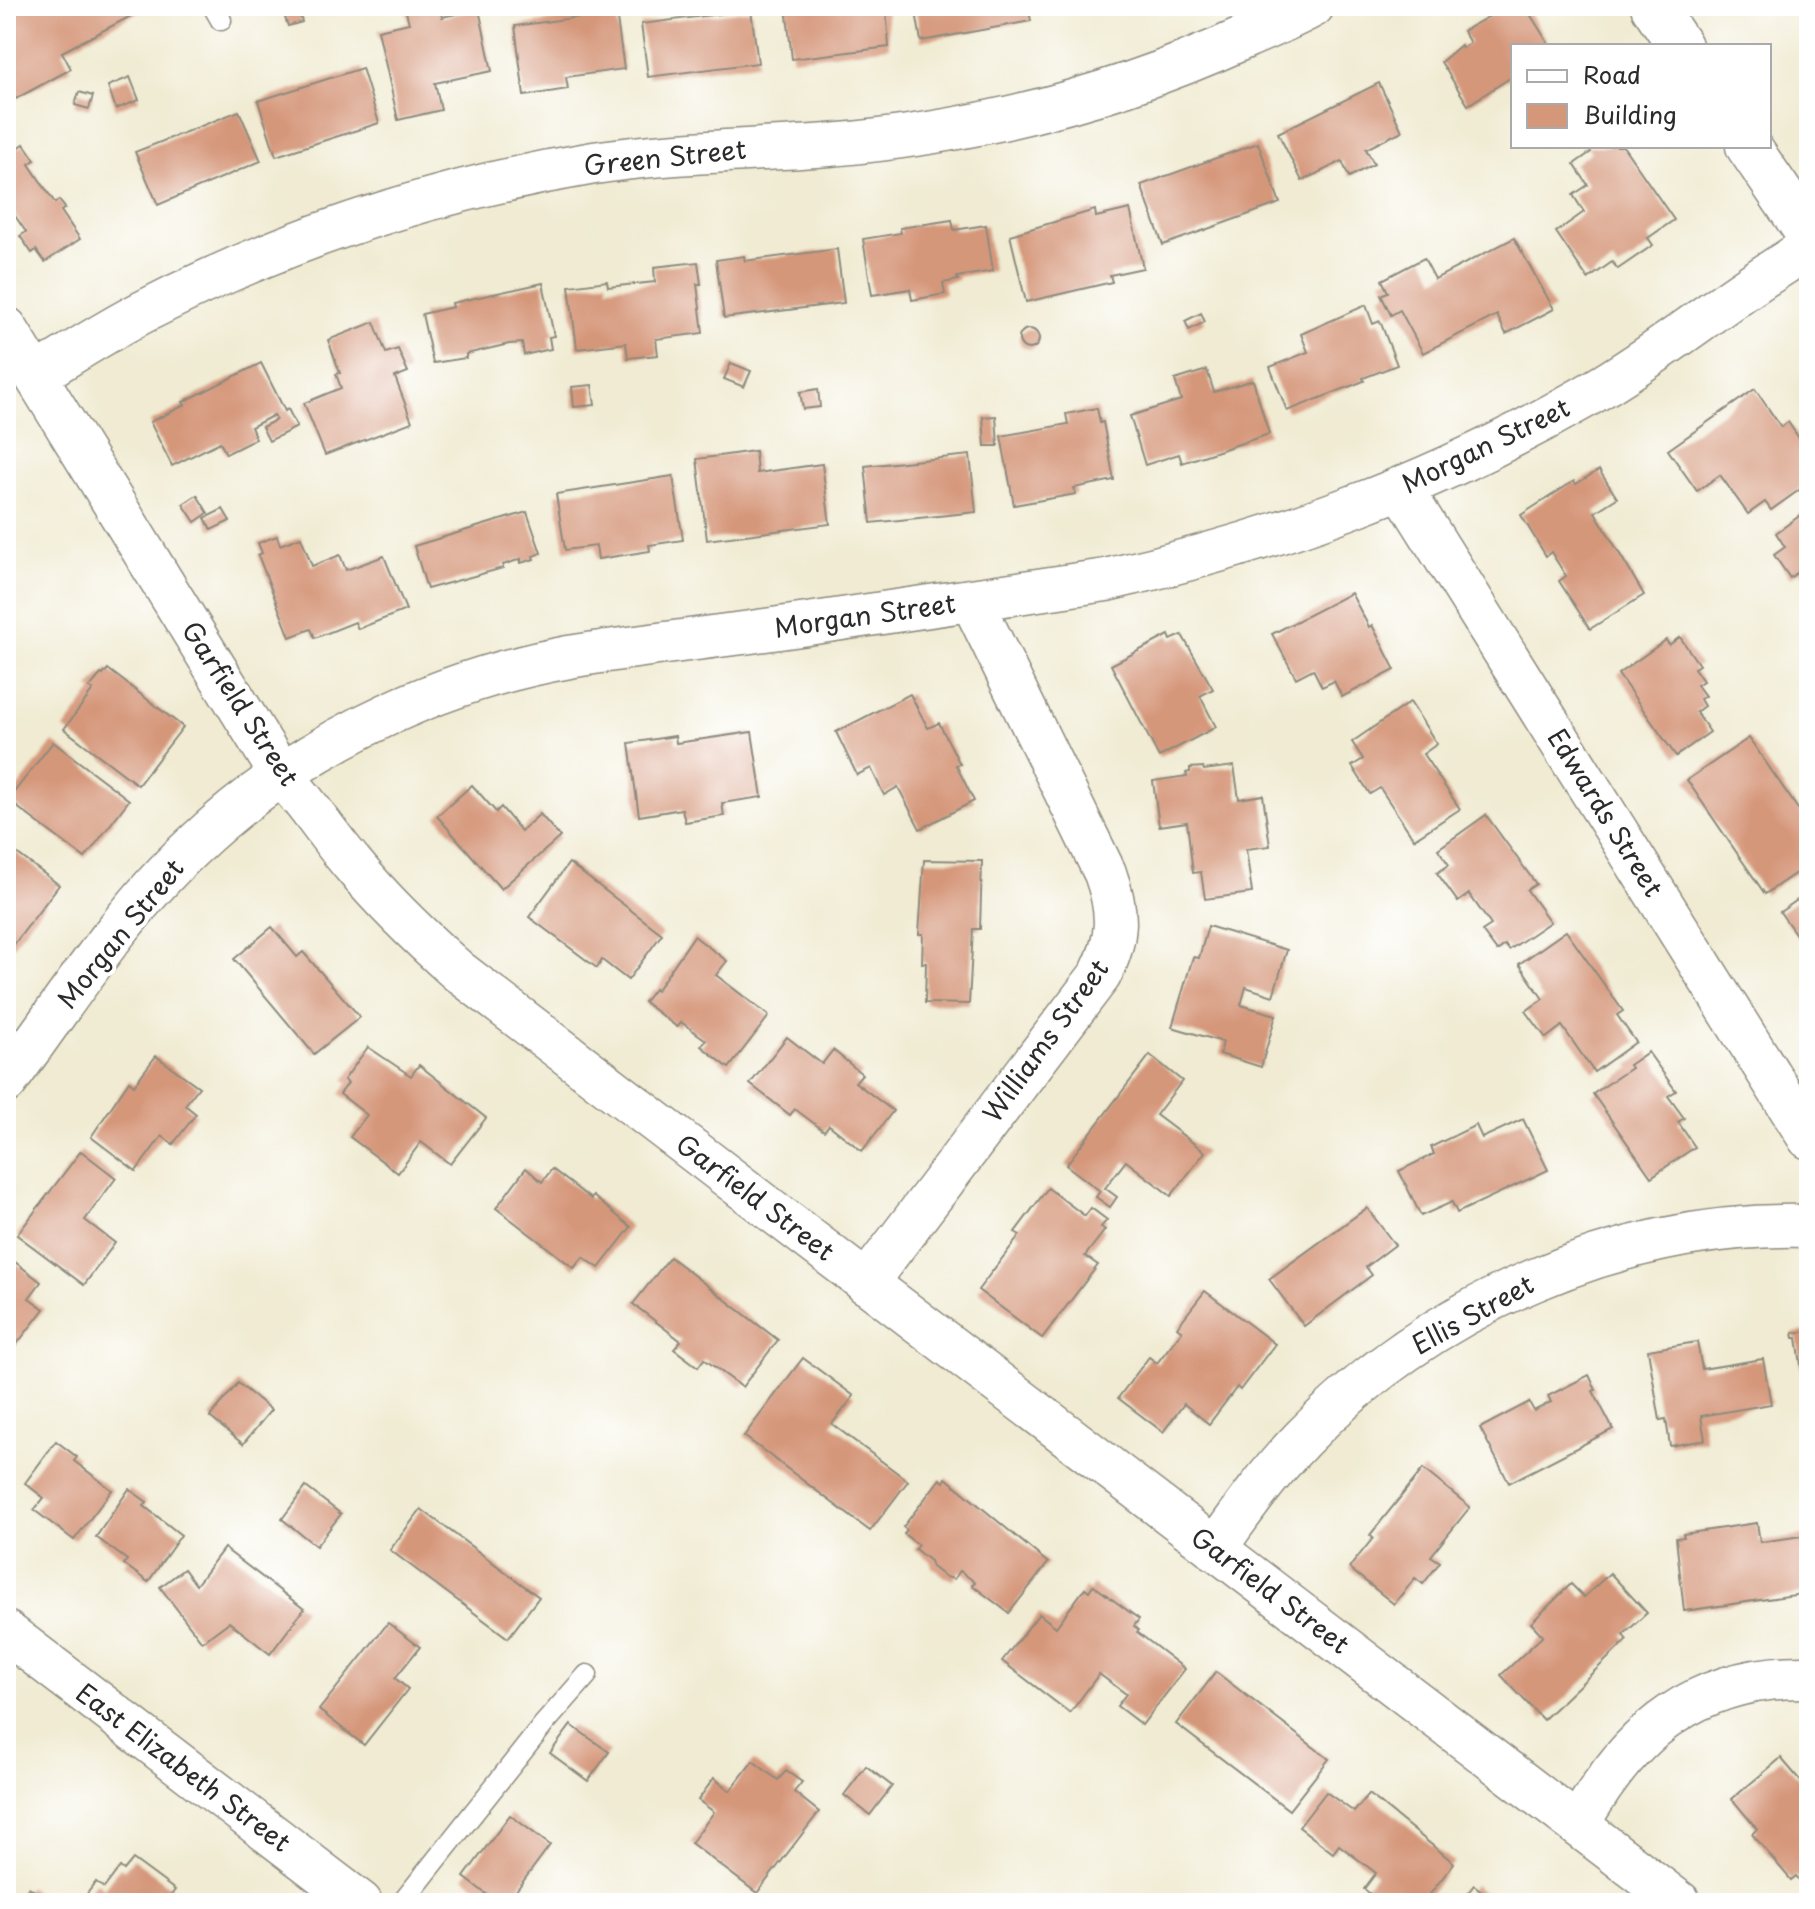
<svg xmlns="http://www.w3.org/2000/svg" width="1815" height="1909" font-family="'Playpen Sans',sans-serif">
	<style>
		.building { fill: #d5977a }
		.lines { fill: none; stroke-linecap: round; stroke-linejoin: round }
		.service-casing { stroke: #8e8b7e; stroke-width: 23 }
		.minor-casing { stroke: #8e8b7e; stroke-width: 45 }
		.tertiary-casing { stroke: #8e8b7e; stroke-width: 47 }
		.service { stroke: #fff; stroke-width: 20 }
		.minor { stroke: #fff; stroke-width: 42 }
		.tertiary { stroke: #fff; stroke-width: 44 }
		.labels { text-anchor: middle; stroke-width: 8; stroke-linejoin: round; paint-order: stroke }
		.street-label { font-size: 26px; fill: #2b2b2b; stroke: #fff }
	</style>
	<rect width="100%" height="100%" fill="#fff"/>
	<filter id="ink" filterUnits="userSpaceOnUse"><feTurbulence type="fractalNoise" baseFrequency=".0125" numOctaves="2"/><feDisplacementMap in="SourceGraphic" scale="16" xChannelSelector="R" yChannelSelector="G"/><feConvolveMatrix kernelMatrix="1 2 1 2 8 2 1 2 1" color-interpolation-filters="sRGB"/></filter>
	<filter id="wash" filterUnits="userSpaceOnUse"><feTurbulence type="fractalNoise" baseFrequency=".006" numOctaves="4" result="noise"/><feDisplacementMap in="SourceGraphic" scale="32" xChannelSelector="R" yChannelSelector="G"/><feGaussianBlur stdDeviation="1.8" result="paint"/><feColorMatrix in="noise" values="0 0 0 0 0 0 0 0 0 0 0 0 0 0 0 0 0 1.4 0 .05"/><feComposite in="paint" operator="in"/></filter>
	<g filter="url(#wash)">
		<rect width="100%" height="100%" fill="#f0ebd2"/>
		<g id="blocks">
			<g class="building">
				<polygon points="6,6 150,6 62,52 71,69 6,104"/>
				<polygon points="281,6 297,6 302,22 288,26"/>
				<polygon points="416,6 439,6 442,17 479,9 492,71 435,83 441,110 398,120 378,30 409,23 405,8"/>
				<polygon points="786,6 886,6 889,47 792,59"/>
				<polygon points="915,6 1028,6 1031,21 921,41"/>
				<polygon points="1508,6 1525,6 1550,46 1513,46 1513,76 1468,105 1441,62 1461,45 1462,48 1470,43 1463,31"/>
				<polygon points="751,10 758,63 648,77 641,24"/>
				<polygon points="616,12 624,69 566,77 568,89 524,96 515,26"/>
				<polygon points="362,68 379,123 276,156 258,101"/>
				<polygon points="130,77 139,100 116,109 108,86"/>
				<polygon points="1379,83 1402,131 1366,149 1374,164 1349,177 1342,161 1302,181 1278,133"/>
				<polygon points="79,92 93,96 89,109 75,105"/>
				<polygon points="239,111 261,161 158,205 135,152"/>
				<polygon points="1258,143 1280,203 1163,245 1141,185"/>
				<polygon points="15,144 18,148 24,144 35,160 29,164 55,203 59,200 65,208 61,211 80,239 45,262 36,250 32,253 20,236 26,232 13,213 6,217 6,150"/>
				<polygon points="1587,146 1623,146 1674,220 1648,238 1653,245 1618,269 1612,262 1588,279 1556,232 1584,212 1573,195 1588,185 1574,164 1591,152"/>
				<polygon points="1130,209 1143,268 1110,275 1112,282 1026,302 1010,235 1095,210 1096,217"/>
				<polygon points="952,220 954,230 986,225 993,271 957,277 958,280 943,283 945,294 912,300 910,289 872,295 863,239 901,233 900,228"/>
				<polygon points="1514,238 1554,309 1506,334 1497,315 1423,353 1400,310 1391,315 1381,295 1388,292 1382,280 1424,258 1435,279"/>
				<polygon points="837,249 844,303 724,318 716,260 744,256 745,261"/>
				<polygon points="698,262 701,284 697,284 703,333 656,339 658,355 628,358 626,343 577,349 569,286 607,281 608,287 655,282 654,267"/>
				<polygon points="543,283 554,336 549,337 551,349 524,355 522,343 509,344 466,354 466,358 433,363 422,314 453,307 452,303"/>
				<polygon points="1366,305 1373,324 1380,321 1397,365 1363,378 1364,381 1287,411 1270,367 1308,352 1301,334"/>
				<polygon points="1201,313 1205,322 1189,330 1185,321"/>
				<polygon points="374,322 386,353 398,349 408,372 395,377 412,422 325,455 304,403 341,388 336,374 340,373 328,340"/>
				<circle cx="1029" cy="339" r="10"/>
				<polygon points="261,363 285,411 288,409 297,427 269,441 262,427 276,420 274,415 251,427 256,439 226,454 220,442 172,466 150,422 185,405 183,402"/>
				<polygon points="731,363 751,371 744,387 724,379"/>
				<polygon points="1207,370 1214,392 1253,380 1269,434 1182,463 1179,454 1145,465 1130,416 1181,400 1175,380"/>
				<polygon points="592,385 595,405 574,407 572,387"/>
				<polygon points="818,389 820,407 803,409 800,392"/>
				<polygon points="1755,389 1781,427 1788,422 1809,453 1809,483 1771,510 1765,502 1748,514 1720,475 1697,491 1668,450"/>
				<polygon points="1097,408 1100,423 1103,422 1114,480 1074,488 1076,494 1014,505 1001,436 1068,424 1066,414"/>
				<polygon points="996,416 998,446 985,446 983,417"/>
				<polygon points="755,451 757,473 822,464 830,524 707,540 697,459"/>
				<polygon points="970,455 976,512 871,523 865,466"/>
				<polygon points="1599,470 1617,498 1595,512 1644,595 1590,629 1559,581 1566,576 1551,552 1546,556 1521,515 1574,481 1576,484"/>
				<polygon points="673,476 683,540 649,545 650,551 598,559 596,546 565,550 556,494"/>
				<polygon points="197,495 208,513 195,522 183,504"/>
				<polygon points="223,509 230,521 211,530 205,518"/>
				<polygon points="1809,509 1809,583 1800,570 1790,578 1774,555 1785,547 1776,533"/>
				<polygon points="527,512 541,553 533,556 534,559 521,563 521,559 503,565 503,568 427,589 414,546"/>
				<polygon points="277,536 280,545 301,537 312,566 340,555 346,570 384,556 406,610 358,629 355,622 315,638 311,629 290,637 258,555 262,553 258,543"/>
				<polygon points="1351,593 1369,627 1372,625 1395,670 1342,697 1334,681 1322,687 1313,669 1296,678 1272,634"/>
				<polygon points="1169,635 1171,640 1182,635 1213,689 1200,696 1216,727 1159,757 1111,665"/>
				<polygon points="1680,637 1699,665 1694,668 1703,681 1697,685 1705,696 1700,699 1704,706 1696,712 1710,732 1676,756 1618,674 1666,640 1669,645"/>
				<polygon points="108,669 183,727 138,785 64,729 93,690 89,688 101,674 103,675"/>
				<polygon points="910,694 928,728 939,723 960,764 956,765 974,801 920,829 898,787 884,795 871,768 857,775 836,732"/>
				<polygon points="1410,702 1437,744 1423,754 1460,809 1414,839 1380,788 1370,794 1352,766 1363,759 1352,742"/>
				<polygon points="752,732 762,797 722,803 724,816 685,822 682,809 639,816 629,743 675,736 676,743"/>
				<polygon points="1749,738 1809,825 1809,864 1765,894 1687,780"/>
				<polygon points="53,742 129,800 85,858 8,800"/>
				<polygon points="1234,766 1239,799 1263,795 1270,846 1246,849 1252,893 1205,899 1201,872 1193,873 1187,822 1159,826 1153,781 1187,776 1186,773 1190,772 1190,768 1203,767 1204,770"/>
				<polygon points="472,785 496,812 501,807 521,831 540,814 560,837 501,889 437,816"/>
				<polygon points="1486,815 1536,884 1527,890 1550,922 1509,950 1505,945 1497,951 1482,931 1491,925 1469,894 1458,902 1437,873 1449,865 1438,849"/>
				<polygon points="6,845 59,885 6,955"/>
				<polygon points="924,860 982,861 980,929 973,929 969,1004 925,1003 926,963 922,963 923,934 919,934"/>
				<polygon points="569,863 662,934 628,980 602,960 597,968 529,917"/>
				<polygon points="1809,892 1809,953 1780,912"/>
				<polygon points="1208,926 1287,950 1273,996 1246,987 1241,1005 1276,1015 1261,1067 1220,1054 1223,1042 1172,1027 1193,957 1199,958"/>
				<polygon points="272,927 297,957 303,952 360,1017 314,1054 234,959"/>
				<polygon points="1566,931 1623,1011 1617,1015 1636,1042 1594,1072 1562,1026 1546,1038 1526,1011 1543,999 1519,964"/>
				<polygon points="694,936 727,961 716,975 769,1016 729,1068 701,1046 706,1040 681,1022 677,1027 644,1002 654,989 656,991"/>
				<polygon points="787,1037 822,1064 833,1050 862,1074 855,1082 893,1111 862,1151 829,1125 824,1131 795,1109 790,1115 750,1084"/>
				<polygon points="368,1047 411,1076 419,1065 486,1118 450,1164 421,1142 398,1173 350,1137 367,1115 340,1094 348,1083 344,1080"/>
				<polygon points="1648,1052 1676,1091 1668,1096 1684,1118 1678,1122 1695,1147 1651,1177 1593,1094 1631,1068 1629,1065"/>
				<polygon points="1150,1055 1182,1081 1156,1115 1205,1152 1171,1196 1126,1161 1105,1188 1117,1197 1110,1207 1096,1197 1100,1191 1066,1165"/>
				<polygon points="156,1056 199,1087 185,1105 196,1114 173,1144 162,1136 136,1171 91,1137 129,1081 134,1085"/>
				<polygon points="1523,1119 1548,1170 1457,1213 1452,1202 1421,1216 1399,1171 1434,1154 1431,1147 1476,1125 1482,1138"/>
				<polygon points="81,1151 116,1178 85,1220 115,1243 84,1285 17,1235"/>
				<polygon points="526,1168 542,1182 552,1169 591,1199 593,1196 631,1227 599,1268 583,1257 574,1268 496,1208"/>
				<polygon points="1048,1188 1085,1216 1091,1208 1107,1220 1101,1227 1105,1230 1085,1256 1098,1265 1042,1338 978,1290 1020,1235 1015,1232"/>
				<polygon points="1367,1208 1395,1245 1366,1267 1372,1275 1304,1326 1269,1279"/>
				<polygon points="6,1255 41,1282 29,1298 44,1309 6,1358"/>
				<polygon points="670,1257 778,1340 742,1387 704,1359 698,1367 674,1349 681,1341 633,1304"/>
				<polygon points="1205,1291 1275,1344 1240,1390 1237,1387 1209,1424 1184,1404 1163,1432 1118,1398 1149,1357 1157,1363 1182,1331 1177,1327"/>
				<polygon points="1809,1331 1809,1389 1805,1390 1797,1338 1794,1338 1793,1333"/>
				<polygon points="1697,1342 1702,1369 1763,1359 1771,1404 1701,1416 1705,1440 1670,1446 1666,1419 1660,1420 1648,1350"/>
				<polygon points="803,1358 854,1396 832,1424 908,1481 870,1531 744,1436"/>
				<polygon points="1589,1375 1596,1390 1593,1391 1613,1429 1509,1483 1480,1428 1529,1402 1534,1411 1551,1402 1548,1396"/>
				<polygon points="238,1383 271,1410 243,1444 210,1417"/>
				<polygon points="56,1441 77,1457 74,1461 112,1490 74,1540 34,1510 44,1498 25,1483"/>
				<polygon points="1423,1469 1470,1507 1431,1556 1440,1562 1423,1584 1415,1578 1394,1604 1349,1568 1373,1538 1370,1535"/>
				<polygon points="946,1478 1048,1563 1009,1613 972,1585 975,1582 960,1571 954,1579 945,1577 932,1567 930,1561 915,1549 918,1545 904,1534 907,1530 903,1527 940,1479 944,1482"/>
				<polygon points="306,1487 341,1514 316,1546 282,1519"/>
				<polygon points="129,1489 147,1502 144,1506 181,1535 148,1582 124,1564 127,1560 96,1537"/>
				<polygon points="421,1509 539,1597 508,1638 390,1550"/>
				<polygon points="1757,1523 1760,1542 1809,1535 1809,1593 1684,1611 1676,1538 1684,1537 1683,1534"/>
				<polygon points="224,1548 304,1609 270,1654 229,1622 202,1642 160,1587 184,1569 196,1585"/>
				<polygon points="1610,1573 1647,1613 1623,1635 1627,1640 1543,1720 1501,1675 1543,1636 1531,1623 1571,1584 1584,1597"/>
				<polygon points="1093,1585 1139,1619 1134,1626 1139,1630 1137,1632 1185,1669 1142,1725 1117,1706 1126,1694 1099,1674 1070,1713 1002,1661 1039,1614 1056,1627 1085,1588 1089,1591"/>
				<polygon points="388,1623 420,1647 395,1678 408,1689 364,1745 319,1710"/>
				<polygon points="1216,1672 1329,1759 1289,1810 1176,1724"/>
				<polygon points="571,1725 609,1752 588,1781 550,1753"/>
				<polygon points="1781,1758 1804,1785 1809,1781 1809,1892 1796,1876 1791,1880 1752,1834 1757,1829 1732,1799"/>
				<polygon points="753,1761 778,1780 786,1771 802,1782 794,1792 819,1812 757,1893 691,1843 714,1812 698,1800 714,1778 730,1791"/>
				<polygon points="866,1766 892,1786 870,1815 844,1795"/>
				<polygon points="1326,1792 1354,1812 1369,1794 1454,1863 1423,1903 1414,1903 1406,1897 1401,1903 1382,1903 1364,1889 1376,1873 1339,1845 1333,1853 1299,1827"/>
				<polygon points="510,1815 550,1845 507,1903 498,1903 464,1877"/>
				<polygon points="133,1859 175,1890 165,1903 80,1903 96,1882 104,1888 120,1867 124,1870"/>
				<polygon points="1474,1885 1497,1903 1460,1903"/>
				<polygon points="29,1887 50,1903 16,1903"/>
			</g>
		</g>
	</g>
	<g filter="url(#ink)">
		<use href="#blocks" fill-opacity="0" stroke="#8e8b7e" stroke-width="2"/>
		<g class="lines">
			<defs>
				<g id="service">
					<polyline points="213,6 221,20"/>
					<polyline points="402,1903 544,1724 587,1675"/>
				</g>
				<g id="minor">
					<path d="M6,328l275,447c27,28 47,61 73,91 31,38 67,72 104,105l1222,932"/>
					<path d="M36,375c37,-22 73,-46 111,-65 140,-72 291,-121 447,-147 78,-12 157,-12 235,-18 144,-12 286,-48 417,-108 22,-10 46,-19 67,-31"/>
					<polyline points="1402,489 1809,1138"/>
					<path d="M6,1082c57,-77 116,-170 186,-235 103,-98 237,-165 377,-190 65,-11 131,-18 196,-27 114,-16 228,-33 341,-50 170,-39 324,-94 475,-181 80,-45 149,-105 228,-151"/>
					<path d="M866,1283l234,-308c19,-37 19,-63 5,-102l-133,-272"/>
					<path d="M1215,1549c27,-38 54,-76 87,-110 129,-134 320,-218 507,-213"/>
					<polyline points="6,1632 361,1903"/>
					<path d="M1578,1825c52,-94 119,-150 231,-148"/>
				</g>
				<g id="tertiary">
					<polyline points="1653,6 1680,46"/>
					<polyline points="1748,146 1809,235"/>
				</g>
			</defs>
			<use href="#service" class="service-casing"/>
			<use href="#minor" class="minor-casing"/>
			<use href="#tertiary" class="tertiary-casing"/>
			<use href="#service" class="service"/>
			<use href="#minor" class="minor"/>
			<use href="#tertiary" class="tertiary"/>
		</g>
	</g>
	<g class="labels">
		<g class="street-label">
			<text transform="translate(665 158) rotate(-6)" y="9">Green Street</text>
			<text transform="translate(1486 446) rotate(-26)" y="9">Morgan Street</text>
			<text transform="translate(865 616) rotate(-8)" y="9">Morgan Street</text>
			<text transform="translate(240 704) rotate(57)" y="9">Garfield Street</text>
			<text transform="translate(1605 813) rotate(58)" y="9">Edwards Street</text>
			<text transform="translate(121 934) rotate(-51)" y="9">Morgan Street</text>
			<text transform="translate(1046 1041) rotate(-54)" y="9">Williams Street</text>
			<text transform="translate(755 1198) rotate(37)" y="9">Garfield Street</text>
			<text transform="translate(1473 1315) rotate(-29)" y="9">Ellis Street</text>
			<text transform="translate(1270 1591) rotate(37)" y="9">Garfield Street</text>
			<text transform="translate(183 1768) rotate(37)" y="9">East Elizabeth Street</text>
		</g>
	</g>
	<rect width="1815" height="1909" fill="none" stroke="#fff" stroke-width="32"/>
	<rect x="1511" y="44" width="260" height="104" fill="#ffffff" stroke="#aaaaaa" stroke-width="2"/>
	<rect x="1527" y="70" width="40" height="12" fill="#ffffff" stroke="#aaaaaa" stroke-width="2"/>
	<text x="1583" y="84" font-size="24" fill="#2b2b2b">Road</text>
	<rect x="1527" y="104" width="40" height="24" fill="#d5977a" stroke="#aaaaaa" stroke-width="2"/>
	<text x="1583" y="124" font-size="24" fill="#2b2b2b">Building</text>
</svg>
